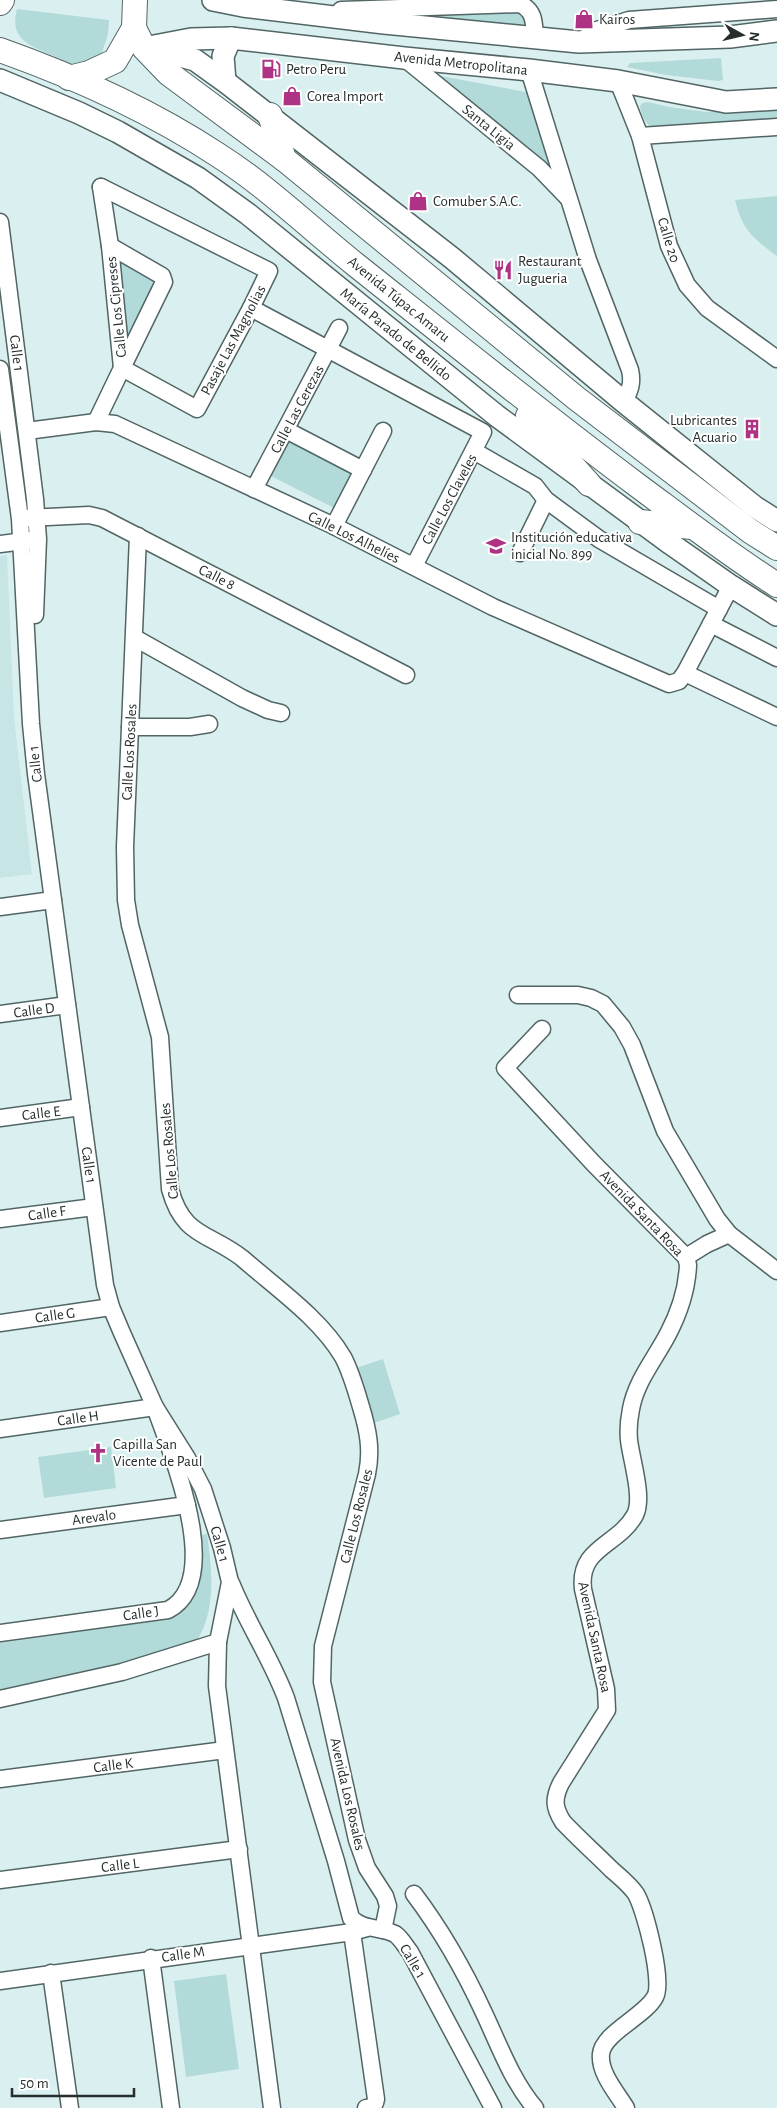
<svg xmlns="http://www.w3.org/2000/svg" width="777" height="2108" font-family="'Alegreya Sans',sans-serif">
	<style>
		.built { fill: #c6e5e4 }
		.green { fill: #b1dad9 }
		.lines { fill: none; stroke-linecap: round; stroke-linejoin: round }
		.minor-casing { stroke: #526565; stroke-width: 19 }
		.major-casing { stroke: #526565; stroke-width: 24 }
		.highway-casing { stroke: #526565; stroke-width: 26 }
		.minor { stroke: #fff; stroke-width: 16 }
		.major { stroke: #fff; stroke-width: 21 }
		.highway { stroke: #fff; stroke-width: 24 }
		.labels { text-anchor: middle; stroke-width: 4; stroke-linejoin: round; paint-order: stroke }
		.poi-label { font-size: 15px; fill: #252e2d; stroke: #fff; text-anchor: start }
		.street-label { font-size: 15px; fill: #252e2d; stroke: #fff }
	</style>
	<rect width="100%" height="100%" fill="#daf0f0"/>
	<polygon class="built" points="7,555 14,718 32,874 0,878 0,556"/>
	<g class="green">
		<path d="M17,9l92,11 -1,14 -7,22c-5,3 -14,9 -21,9 -10,0 -20,-6 -29,-10 -23,-10 -42,-17 -34,-46z"/>
		<polygon points="515,11 525,17 524,24 521,28 412,16"/>
		<polygon points="721,58 723,80 718,81 666,75 627,67 630,63"/>
		<polygon points="436,75 531,93 554,169"/>
		<path d="M648,102l21,5 38,5 70,-5v14l-123,8c-9,-5 -12,-13 -14,-23l2,-3z"/>
		<path d="M777,196v60c-25,-19 -34,-25 -42,-56z"/>
		<polygon points="119,255 160,277 124,351"/>
		<polygon points="290,438 353,470 334,508 271,476"/>
		<polygon points="383,1359 400,1414 371,1424 353,1369"/>
		<polygon points="111,1447 116,1488 44,1498 38,1457"/>
		<path d="M207,1534c5,36 10,76 -11,108l-88,26 -108,23v-48l169,-24c32,-13 32,-55 31,-84z"/>
		<polygon points="226,1974 239,2069 186,2077 174,1981"/>
	</g>
	<g class="lines">
		<defs>
			<g id="minor">
				<path d="M341,10l179,-6c15,7 14,19 15,34"/>
				<polyline points="579,42 597,30 629,20 777,9"/>
				<polyline points="404,58 539,168 568,198"/>
				<path d="M529,70l59,190 42,110c3,13 0,20 -6,32"/>
				<polyline points="618,81 640,136 669,246 687,285 707,308 777,359"/>
				<polyline points="640,136 777,127"/>
				<polyline points="101,187 269,271 251,308 197,409 122,368 164,282 162,276 110,246"/>
				<polyline points="0,222 35,499 38,539 35,615"/>
				<polyline points="251,308 483,432 414,566"/>
				<polyline points="0,369 20,519 31,724 36,774 105,1285 111,1307 122,1333 155,1407 187,1458 203,1489 222,1548 230,1582 218,1642 217,1686 272,2108"/>
				<polyline points="96,422 122,368 110,246 101,187"/>
				<polyline points="286,430 363,470"/>
				<polyline points="27,431 96,422 115,424 334,526 493,607 669,684 679,681 685,673 731,586"/>
				<polyline points="474,451 535,486 546,500 599,539 719,609"/>
				<polyline points="254,489 339,328"/>
				<polyline points="27,518 89,515 102,518 406,675"/>
				<polyline points="334,526 383,431"/>
				<path d="M138,536l-13,311 1,53 4,25 30,112 10,152c13,48 38,43 72,69 33,29 78,60 101,99 8,15 13,33 18,50 7,23 11,43 6,67l-44,172 -1,36 35,158 10,28 18,28 3,10 -5,24"/>
				<polyline points="0,544 32,540"/>
				<polyline points="520,553 546,500"/>
				<polyline points="711,624 777,658"/>
				<polyline points="135,638 242,698 268,710 281,713"/>
				<polyline points="685,673 777,717"/>
				<polyline points="130,727 190,727 209,724"/>
				<polyline points="0,907 53,900"/>
				<polyline points="518,995 578,995 591,998 603,1004 622,1027 632,1045 665,1131 717,1219 729,1234 777,1271"/>
				<polyline points="0,1014 67,1005"/>
				<path d="M542,1029l-37,39 89,96 92,93 2,8c-1,24 -9,48 -20,69 -13,25 -32,47 -37,75 -2,10 -3,21 -2,31 2,19 15,58 6,75 -17,31 -57,32 -52,74l23,100 1,21 -46,73c-8,16 -7,25 2,39 16,17 33,32 49,48 8,7 18,15 24,24 9,16 28,88 19,103 -10,19 -52,36 -54,57 -2,19 16,39 25,54"/>
				<polyline points="0,1118 81,1107"/>
				<polyline points="0,1219 94,1207"/>
				<polyline points="686,1257 707,1244 729,1234"/>
				<polyline points="0,1323 111,1307"/>
				<path d="M0,1429l155,-22c15,44 71,173 13,203l-168,23"/>
				<polyline points="0,1530 187,1505"/>
				<path d="M231,1583c16,40 40,75 55,115l50,163 15,57c13,13 29,8 44,16 6,4 11,13 15,18l83,156"/>
				<polyline points="0,1699 122,1672 218,1642"/>
				<polyline points="0,1779 225,1750"/>
				<polyline points="0,1880 239,1849"/>
				<path d="M414,1894c28,37 51,78 70,119 15,32 28,68 51,95"/>
				<path d="M352,1932l24,167c-1,7 -4,8 -10,9"/>
				<polyline points="151,1958 171,2108"/>
				<polyline points="51,1973 70,2108"/>
				<polyline points="0,1981 352,1932 367,1928"/>
			</g>
			<g id="major">
				<polyline points="213,0 243,6 384,23 579,42 730,37 777,31"/>
				<polyline points="149,47 191,39 231,38 404,58 529,70 618,81 726,102 777,99"/>
				<polyline points="149,54 184,57 195,60 227,83 452,258 624,402 755,507 777,521"/>
				<polyline points="0,80 79,113 118,132 198,178 248,214 497,416 671,544 731,586 777,615"/>
				<polyline points="225,81 223,56 231,38"/>
			</g>
			<g id="highway">
				<polyline points="0,3 2,0"/>
				<polyline points="134,28 144,48 168,73 284,159 576,398 750,531 777,548"/>
				<path d="M0,50c76,27 151,61 218,105 50,32 92,73 138,110 93,74 186,149 281,220 46,34 91,69 140,100"/>
				<polyline points="69,78 89,73 115,61 134,28 135,0"/>
				<polyline points="270,115 284,159"/>
				<polyline points="528,416 589,484"/>
				<polyline points="640,522 692,527"/>
			</g>
		</defs>
		<use href="#minor" class="minor-casing"/>
		<use href="#major" class="major-casing"/>
		<use href="#highway" class="highway-casing"/>
		<use href="#minor" class="minor"/>
		<use href="#major" class="major"/>
		<use href="#highway" class="highway"/>
	</g>
	<defs>
		<symbol id="shop-bare" viewBox="-9 -9 18 18"><path d="M-5-2.5h2.3a2.7 3.5 0 0 1 5.4 0H5L5.5 6h-11ZM-1.5-2.5h3a1.5 2.3 0 0 0-3 0Z" fill="#af3384" stroke="#fff" stroke-width="2.5" paint-order="stroke"/></symbol>
		<symbol id="fuel-bare" viewBox="-9 -9 18 18"><path d="M-5.5-6h7V0h2V4h1.3V-2.5L3-4.5l.8-.8L6-3V5H2.5V1h-1V6h-7ZM-4.2-4.7v3.2H.2V-4.7Z" fill="#af3384" stroke="#fff" stroke-width="2.5" paint-order="stroke"/></symbol>
		<symbol id="restaurant-bare" viewBox="-9 -9 18 18"><path d="M-5-6h1v4h1v-4h1v4h1v-4h1v5L-1.5 .5V6h-2V.5L-5-1ZM5-6V6H3V1.5H1.5Q1.5-4 5-6Z" fill="#af3384" stroke="#fff" stroke-width="2.5" paint-order="stroke"/></symbol>
		<symbol id="building-bare" viewBox="-9 -9 18 18"><path d="M-4-6H4V6H1V3H-1V6H-4ZM-2.5-4.3h1.7v1.8h-1.7ZM.8-4.3h1.7v1.8H.8ZM-2.5-1h1.7V.8h-1.7ZM.8-1h1.7V.8H.8Z" fill="#af3384" stroke="#fff" stroke-width="2.5" paint-order="stroke"/></symbol>
		<symbol id="school-bare" viewBox="-9 -9 18 18"><path d="M0-5L7-2L0 1L-7-2ZM-4 1L0 2.5L4 1V4Q0 6-4 4Z" fill="#af3384" stroke="#fff" stroke-width="2.5" paint-order="stroke"/></symbol>
		<symbol id="church-bare" viewBox="-9 -9 18 18"><path d="M-1.2-6h2.4v3.5h3.3v2.4h-3.3V6h-2.4V-.1h-3.3v-2.4h3.3Z" fill="#af3384" stroke="#fff" stroke-width="2.5" paint-order="stroke"/></symbol>
	</defs>
	<g fill-rule="evenodd">
		<use href="#shop-bare" x="570" y="5" width="28" height="28"/>
		<use href="#fuel-bare" x="257" y="55" width="28" height="28"/>
		<use href="#shop-bare" x="278" y="82" width="28" height="28"/>
		<use href="#shop-bare" x="404" y="187" width="28" height="28"/>
		<use href="#restaurant-bare" x="489" y="256" width="28" height="28"/>
		<use href="#building-bare" x="738" y="415" width="28" height="28"/>
		<use href="#school-bare" x="482" y="532" width="28" height="28"/>
		<use href="#church-bare" x="84" y="1439" width="28" height="28"/>
	</g>
	<g class="labels">
		<g class="poi-label">
			<text x="599" y="24">Kairos</text>
			<text x="286" y="74">Petro Peru</text>
			<text x="307" y="101">Corea Import</text>
			<text x="433" y="206">Comuber S.A.C.</text>
			<text x="518" y="266">Restaurant<tspan x="518" dy="17">Jugueria</tspan></text>
			<text x="737" y="425" text-anchor="end">Lubricantes<tspan x="737" dy="17">Acuario</tspan></text>
			<text x="511" y="542">Institución educativa<tspan x="511" dy="17">inicial No. 899</tspan></text>
			<text x="113" y="1449">Capilla San<tspan x="113" dy="17">Vicente de Paul</tspan></text>
		</g>
		<g class="street-label">
			<text transform="translate(461 63) rotate(6)" y="5">Avenida Metropolitana</text>
			<text transform="translate(489 127) rotate(39)" y="5">Santa Ligia</text>
			<text transform="translate(669 240) rotate(73)" y="5">Calle 20</text>
			<text transform="translate(399 299) rotate(39)" y="5">Avenida Túpac Amaru</text>
			<text transform="translate(116 307) rotate(-96)" y="5">Calle Los Cipreses</text>
			<text transform="translate(396 334) rotate(39)" y="5">María Parado de Bellido</text>
			<text transform="translate(233 340) rotate(-62)" y="5">Pasaje Las Magnolias</text>
			<text transform="translate(17 353) rotate(83)" y="5">Calle 1</text>
			<text transform="translate(297 409) rotate(-62)" y="5">Calle Las Cerezas</text>
			<text transform="translate(449 499) rotate(-62)" y="5">Calle Los Claveles</text>
			<text transform="translate(354 537) rotate(26)" y="5">Calle Los Alhelíes</text>
			<text transform="translate(217 577) rotate(27)" y="5">Calle 8</text>
			<text transform="translate(129 752) rotate(-87)" y="5">Calle Los Rosales</text>
			<text transform="translate(35 764) rotate(-96)" y="5">Calle 1</text>
			<text transform="translate(34 1010) rotate(-8)" y="5">Calle D</text>
			<text transform="translate(41 1113) rotate(-7)" y="5">Calle E</text>
			<text transform="translate(169 1151) rotate(-95)" y="5">Calle Los Rosales</text>
			<text transform="translate(89 1165) rotate(82)" y="5">Calle 1</text>
			<text transform="translate(47 1213) rotate(-8)" y="5">Calle F</text>
			<text transform="translate(642 1213) rotate(46)" y="5">Avenida Santa Rosa</text>
			<text transform="translate(55 1315) rotate(-8)" y="5">Calle G</text>
			<text transform="translate(78 1418) rotate(-8)" y="5">Calle H</text>
			<text transform="translate(356 1516) rotate(-76)" y="5">Calle Los Rosales</text>
			<text transform="translate(94 1517) rotate(-8)" y="5">Arevalo</text>
			<text transform="translate(220 1544) rotate(74)" y="5">Calle 1</text>
			<text transform="translate(141 1613) rotate(-8)" y="5">Calle J</text>
			<text transform="translate(595 1637) rotate(78)" y="5">Avenida Santa Rosa</text>
			<text transform="translate(113 1765) rotate(-7)" y="5">Calle K</text>
			<text transform="translate(348 1794) rotate(77)" y="5">Avenida Los Rosales</text>
			<text transform="translate(120 1865) rotate(-7)" y="5">Calle L</text>
			<text transform="translate(183 1954) rotate(-8)" y="5">Calle M</text>
			<text transform="translate(413 1961) rotate(59)" y="5">Calle 1</text>
		</g>
	</g>
	<g transform="translate(742 35) rotate(98)" stroke="#ffffff" stroke-width="4" paint-order="stroke">
	<path d="M0-4L9 19L0 12L-9 19Z" fill="#252e2d"/>
	<text y="-8" font-size="14" font-weight="bold" text-anchor="middle" fill="#252e2d">N</text>
	</g>
	<path d="M12 2088v8h122v-8" fill="none" stroke="#252e2d" stroke-width="2.5"/>
	<text x="20" y="2088" font-size="15" fill="#252e2d" stroke="#ffffff" stroke-width="4" paint-order="stroke">50 m</text>
</svg>
